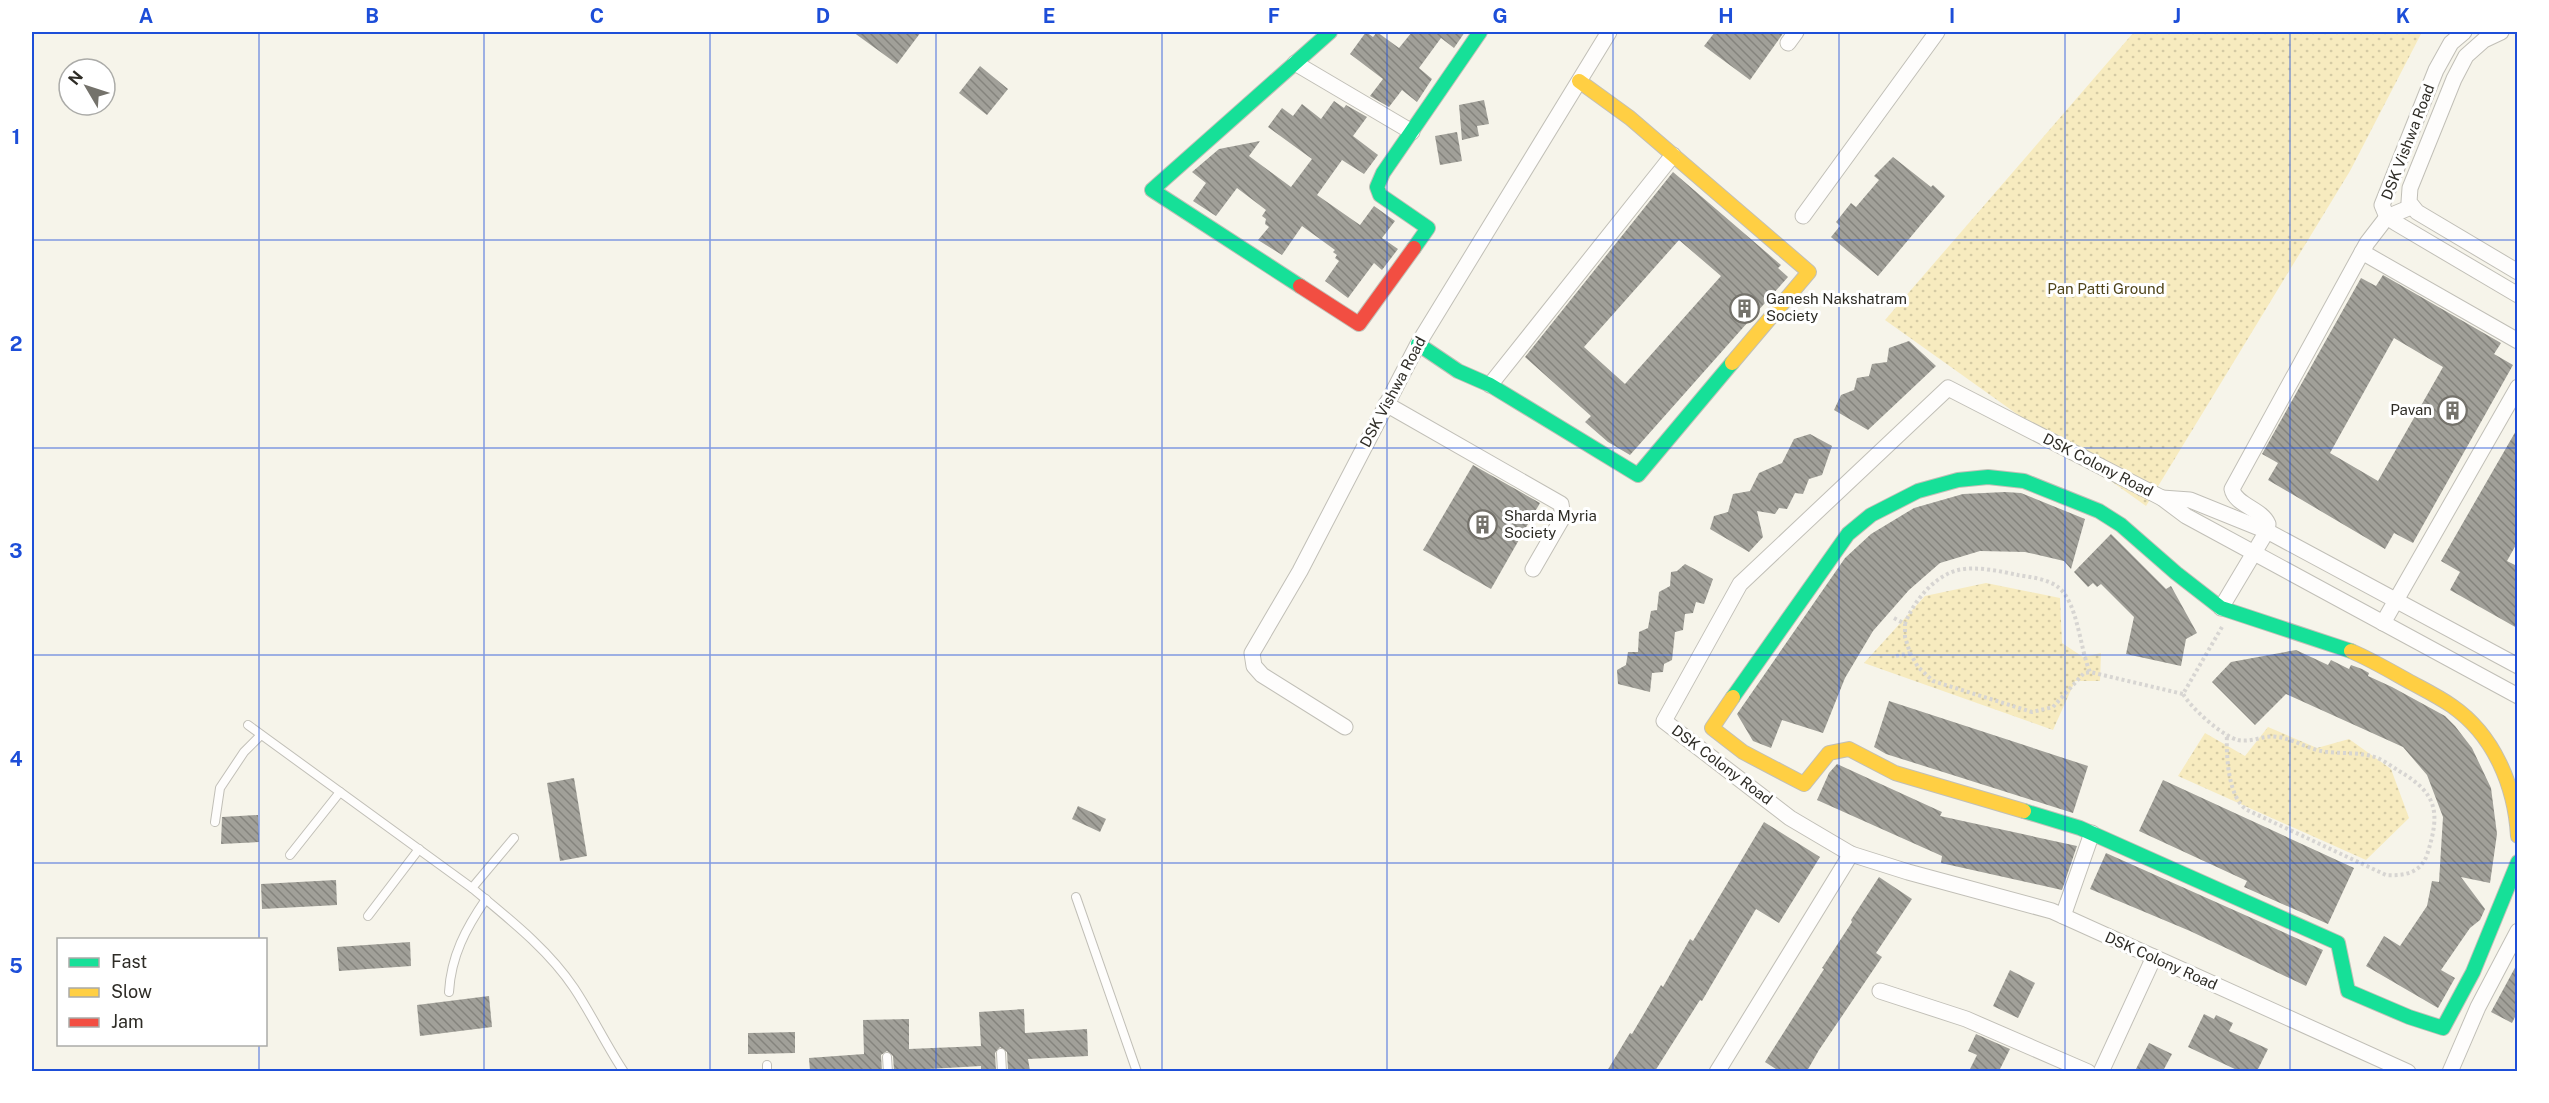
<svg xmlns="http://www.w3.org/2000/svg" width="2549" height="1103" font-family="'Public Sans',sans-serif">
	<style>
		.grass { fill: url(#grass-dots) }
		.building { fill: url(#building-back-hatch); fill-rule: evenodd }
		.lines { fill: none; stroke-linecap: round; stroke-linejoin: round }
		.lane-casing { stroke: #c1bfb7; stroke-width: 10 }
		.street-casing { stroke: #c1bfb7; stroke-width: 17 }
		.fast-casing { stroke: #c1bfb7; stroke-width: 16 }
		.slow-casing { stroke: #c1bfb7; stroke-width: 16 }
		.jam-casing { stroke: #c1bfb7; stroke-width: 16 }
		.path { stroke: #d7d5d2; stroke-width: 4; stroke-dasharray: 3 3; stroke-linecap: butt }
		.lane { stroke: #fefdfc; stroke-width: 8 }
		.street { stroke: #fefdfc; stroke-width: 15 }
		.fast { stroke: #16e098; stroke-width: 14 }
		.slow { stroke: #ffcf43; stroke-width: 14 }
		.jam { stroke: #f24e42; stroke-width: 14 }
		.grid { fill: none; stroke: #1d4ed8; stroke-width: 1.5; stroke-opacity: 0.55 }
		.labels { text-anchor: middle; stroke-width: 6; stroke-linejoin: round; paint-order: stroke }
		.street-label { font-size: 15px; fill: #2e2c26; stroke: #fff }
		.park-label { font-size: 15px; fill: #4f441a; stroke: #fff }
		.poi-label { font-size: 15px; fill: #2e2c26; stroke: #fff; text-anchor: start }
		.neatline { fill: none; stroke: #1d4ed8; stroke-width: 2 }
		.grid-label { font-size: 20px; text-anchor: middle; font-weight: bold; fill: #1d4ed8 }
	</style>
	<defs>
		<pattern id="grass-dots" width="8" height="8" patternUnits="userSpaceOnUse" patternTransform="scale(1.5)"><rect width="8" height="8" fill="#f7ebbf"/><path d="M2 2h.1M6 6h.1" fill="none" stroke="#d4caa4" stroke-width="1.8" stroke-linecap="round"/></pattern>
		<pattern id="building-back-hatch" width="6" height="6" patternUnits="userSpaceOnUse" patternTransform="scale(1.5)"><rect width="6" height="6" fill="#a1a099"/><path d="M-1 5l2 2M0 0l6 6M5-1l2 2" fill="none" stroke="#84837d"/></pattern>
	</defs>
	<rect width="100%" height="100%" fill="#f6f4ea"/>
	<g class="grass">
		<polygon points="2134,32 2422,32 2350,171 2146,506 1885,320"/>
		<polygon points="1986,583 2060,598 2062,643 2083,657 2101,653 2100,681 2075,681 2053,730 1864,663 1925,596"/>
		<polygon points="2268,727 2317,748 2349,739 2391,769 2409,818 2366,860 2178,776 2205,733 2245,756"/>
	</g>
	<g class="building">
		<polygon points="853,32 921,32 897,64"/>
		<polygon points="1366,32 1373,37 1377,32 1399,48 1412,32 1465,32 1454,48 1441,38 1419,68 1432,79 1417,102 1402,90 1389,107 1370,96 1383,79 1350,54"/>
		<polygon points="1715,32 1784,32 1750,80 1704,46"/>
		<polygon points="980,66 1008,89 987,115 959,93"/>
		<polygon points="1484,100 1489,124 1477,126 1479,136 1462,140 1459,105"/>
		<polygon points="1334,101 1344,108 1346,105 1367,117 1353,136 1378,155 1364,174 1342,160 1317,195 1360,225 1374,206 1395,221 1382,238 1398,249 1382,270 1374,263 1348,298 1325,281 1339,261 1335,258 1337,255 1333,252 1335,250 1302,226 1282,255 1258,240 1269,227 1265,224 1266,219 1262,216 1266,210 1237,188 1216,216 1193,201 1206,183 1192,172 1219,149 1260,141 1249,156 1291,187 1312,159 1268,127 1282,108 1293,116 1302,104 1321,119"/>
		<polygon points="1457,132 1462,161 1440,165 1435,136"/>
		<polygon points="1893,157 1931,187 1933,185 1945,196 1878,276 1831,237 1840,226 1836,222 1851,203 1856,207 1879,180 1874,176"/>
		<path d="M1673,172l108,93 -3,3 10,9 -158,178 -22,-13 -23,-20 6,-6 -66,-59zM1679,240l42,36 -96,108 -41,-37z"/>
		<path d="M2383,275l118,68 -7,11 19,11 -100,178 -19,-10 -9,16 -117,-69 10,-17 -16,-9 99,-176 15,8zM2394,338l49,29 -65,114 -48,-28z"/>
		<polygon points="1909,341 1936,366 1868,430 1834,410 1841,395 1854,390 1857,378 1869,376 1872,364 1887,362 1889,348"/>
		<polygon points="2517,429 2517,543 2507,561 2517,566 2517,628 2450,590 2460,572 2441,561"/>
		<polygon points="1810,434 1832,446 1822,475 1809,479 1803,494 1795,493 1787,509 1779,508 1775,514 1757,511 1763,537 1749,552 1710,529 1714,516 1728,512 1733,494 1750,491 1759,473 1782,463 1794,439"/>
		<polygon points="1473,465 1540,503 1491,589 1423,550"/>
		<polygon points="2005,492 2021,493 2085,519 2071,569 2064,561 2025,552 1980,551 1940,563 1909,590 1873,631 1845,678 1823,733 1782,720 1771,748 1753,741 1737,714 1845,558 1871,534 1914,508 1963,494"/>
		<polygon points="2111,534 2166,589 2171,586 2197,633 2186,639 2181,666 2126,654 2134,617 2101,584 2097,587 2093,583 2088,587 2074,572"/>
		<polygon points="1685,564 1713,579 1704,604 1696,602 1693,613 1685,614 1683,630 1675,632 1672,660 1664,664 1663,672 1652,673 1650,692 1618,684 1617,670 1626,665 1628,652 1638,652 1639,632 1648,628 1651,611 1657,610 1659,592 1670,586 1671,572 1677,571"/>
		<polygon points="2296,650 2328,665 2331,660 2349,669 2351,665 2362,669 2369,673 2368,676 2392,687 2445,716 2455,726 2472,748 2491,788 2497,834 2490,883 2461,877 2485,909 2480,920 2470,928 2441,970 2455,978 2438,1008 2366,966 2384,936 2400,946 2427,906 2432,881 2439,882 2443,817 2427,775 2403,747 2286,694 2255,725 2212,682 2231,662"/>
		<polygon points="1889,701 2088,766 2073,813 1886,754 1874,747"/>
		<polygon points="1837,764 1942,812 1940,816 2077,846 2062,890 1941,863 1942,856 1817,800 1829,773"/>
		<polygon points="574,778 587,856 560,861 547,783"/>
		<polygon points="2163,780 2354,868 2328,924 2244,887 2247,881 2139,831"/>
		<polygon points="1078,806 1106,819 1100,832 1072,819"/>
		<polygon points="258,815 259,842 221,844 222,817"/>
		<polygon points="1764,822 1820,857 1779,923 1756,909 1702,1001 1700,1000 1655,1071 1607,1071 1630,1033 1632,1034 1661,985 1663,987 1690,939 1693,941"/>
		<polygon points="2106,853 2323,950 2306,986 2190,931 2090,889"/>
		<polygon points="1879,877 1912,899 1876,953 1882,957 1819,1050 1807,1071 1779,1071 1765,1062 1824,969 1822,968 1852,922 1851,920"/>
		<polygon points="336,880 337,905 262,909 261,884"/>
		<polygon points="410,942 411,966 339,971 337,947"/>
		<polygon points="2517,964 2517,1013 2512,1023 2491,1012"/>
		<polygon points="2010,970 2035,983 2018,1018 1993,1006"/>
		<polygon points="489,996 492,1027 420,1036 417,1005"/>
		<polygon points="1024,1009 1025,1033 1087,1029 1088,1056 1028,1059 1030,1071 1008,1071 1007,1052 1000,1047 995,1053 996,1071 981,1071 981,1066 894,1071 893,1056 887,1051 881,1055 882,1071 810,1071 809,1058 864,1054 863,1020 909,1019 909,1049 981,1046 979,1012"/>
		<polygon points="2204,1014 2214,1019 2216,1015 2233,1023 2229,1031 2268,1049 2257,1071 2239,1071 2188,1047"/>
		<polygon points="795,1032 795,1053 748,1054 748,1033"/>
		<polygon points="1976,1034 2010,1049 1999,1071 1969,1071 1977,1055 1968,1051"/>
		<polygon points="2149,1043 2172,1054 2163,1071 2135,1071"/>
	</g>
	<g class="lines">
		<defs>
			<g id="lane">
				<path d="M248,725l224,163c36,30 76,61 102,100 18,27 32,57 50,84"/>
				<polyline points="215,822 220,788 244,752 261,735"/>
				<polyline points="290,855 340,792"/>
				<polyline points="472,888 514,838"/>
				<polyline points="1076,897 1137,1072"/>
				<polyline points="368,916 419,849"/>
				<path d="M449,992c2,-36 17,-64 37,-93"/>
				<polyline points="1001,1053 1002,1072"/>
				<polyline points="887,1057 888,1072"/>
				<polyline points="767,1065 767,1072"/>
			</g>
			<g id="street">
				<polyline points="2464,32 2451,43 2436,70 2382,205 2387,217 2396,223 2518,295"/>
				<polyline points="2501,32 2484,40 2466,56 2454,79 2410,188 2409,202 2417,212 2518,272"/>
				<polyline points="1788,43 1796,32"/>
				<polyline points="1295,63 1412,132"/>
				<polyline points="1803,216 1937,32"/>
				<polyline points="2362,252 2518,341"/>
				<polyline points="1490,385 1673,155"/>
				<polyline points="1386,404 1561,504 1563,517 1533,569"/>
				<polyline points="2162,498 2190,500 2267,531 2518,666"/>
				<path d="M2221,608l46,-77 1,-7c-6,-15 -33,-19 -36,-35l135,-246 20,-26 24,-10"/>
				<polyline points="2383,623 2518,387"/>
				<polyline points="1345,727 1262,675 1254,666 1252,653 1300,571 1418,344 1609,32"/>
				<polyline points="2063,916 2092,833"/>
				<polyline points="1880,991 1966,1019 2088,1072"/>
				<polyline points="1717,1072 1851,854"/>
				<polyline points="2101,1072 2154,957"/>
				<polyline points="2408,1072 2052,911 1908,872 1851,854 1790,818 1664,721 1740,584 1948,388 2162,498 2186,516 2518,696"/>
				<polyline points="2450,1072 2478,1007 2518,931"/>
			</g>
			<g id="fast">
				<polyline points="1414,248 1428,228 1380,195 1377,187 1383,173 1480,32"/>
				<polyline points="1300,286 1152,190 1330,32"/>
				<polyline points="1418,344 1458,371 1490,385 1638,475 1732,363"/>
				<polyline points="1733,697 1848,534 1871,515 1918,491 1958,480 1988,477 2024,481 2099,511 2121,525 2176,573 2221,608 2351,651"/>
				<polyline points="2024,811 2080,828 2338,943 2348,991 2409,1017 2443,1028 2473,972 2518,862"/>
			</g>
			<g id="slow">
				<polyline points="1579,81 1630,118 1809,272 1732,363"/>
				<path d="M2351,651c21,9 41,21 61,32 13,7 27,14 40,23 42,29 63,80 66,130"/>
				<polyline points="1733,697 1712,728 1743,752 1804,784 1829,753 1849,749 1895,773 2024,811"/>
			</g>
			<polyline id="jam" points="1300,286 1359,324 1414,248"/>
		</defs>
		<use href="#lane" class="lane-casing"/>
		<use href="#street" class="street-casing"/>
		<use href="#fast" class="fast-casing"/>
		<use href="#slow" class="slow-casing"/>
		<use href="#jam" class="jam-casing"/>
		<g class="path">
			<path d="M1894,618l11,6c8,-22 29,-48 53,-54 18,-4 42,1 60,5 12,2 30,4 40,12 20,15 22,63 32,85l93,22"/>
			<path d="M2222,627l-39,67c8,14 39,42 55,46 14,3 27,-6 40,-3 15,2 28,11 43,14 17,3 35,1 50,5 10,2 20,10 28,15 40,23 41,43 28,84 -7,19 -24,21 -41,20l-139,-65c-19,-12 -21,-55 -20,-76"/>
			<polyline points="1910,653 1918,667 1933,681 2032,712 2053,707 2084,673 2090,672"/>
			<polyline points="1896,656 1910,653 1905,637 1905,624"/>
		</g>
		<use href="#lane" class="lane"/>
		<use href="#street" class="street"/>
		<use href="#fast" class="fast"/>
		<use href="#slow" class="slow"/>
		<use href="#jam" class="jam"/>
	</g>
	<path class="grid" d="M259,32v908M484,32v1040M710,32v1040M936,32v1040M1162,32v1040M1387,32v1040M1613,32v1040M1839,32v1040M2065,32v1040M2290,32v1040M32,240h2486M32,448h2486M32,655h2486M32,863h2486M259,1044v28"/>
	<defs>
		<symbol id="building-ring" viewBox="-11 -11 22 22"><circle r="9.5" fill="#fff" stroke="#74726b" stroke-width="1.5"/><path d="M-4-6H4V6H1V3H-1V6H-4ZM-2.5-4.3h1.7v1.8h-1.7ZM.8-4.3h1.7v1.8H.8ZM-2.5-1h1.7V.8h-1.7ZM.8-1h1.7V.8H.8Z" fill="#74726b"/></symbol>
	</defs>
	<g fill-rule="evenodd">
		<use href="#building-ring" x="1728" y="292" width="33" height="33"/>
		<use href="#building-ring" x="2436" y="394" width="33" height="33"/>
		<use href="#building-ring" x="1466" y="508" width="33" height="33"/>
	</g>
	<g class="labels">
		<g class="street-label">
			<text transform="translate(2408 142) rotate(-69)" y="5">DSK Vishwa Road</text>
			<text transform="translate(1393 392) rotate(-62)" y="5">DSK Vishwa Road</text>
			<text transform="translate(2098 465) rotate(27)" y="5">DSK Colony Road</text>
			<text transform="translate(1722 765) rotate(37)" y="5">DSK Colony Road</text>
			<text transform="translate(2161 961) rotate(24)" y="5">DSK Colony Road</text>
		</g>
		<g class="park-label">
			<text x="2106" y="294">Pan Patti Ground</text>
		</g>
		<g class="poi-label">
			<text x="1766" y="304">Ganesh Nakshatram<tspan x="1766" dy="17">Society</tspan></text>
			<text x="2432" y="415" text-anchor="end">Pavan</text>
			<text x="1504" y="521">Sharda Myria<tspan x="1504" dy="17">Society</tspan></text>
		</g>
	</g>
	<rect width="2549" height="1103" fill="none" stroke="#ffffff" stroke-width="66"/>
	<rect x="57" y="938" width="210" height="108" fill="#ffffff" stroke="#ababa8" stroke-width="1.5"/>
	<rect x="69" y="958" width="30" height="9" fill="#16e098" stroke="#ababa8" stroke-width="1.5"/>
	<text x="111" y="968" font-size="18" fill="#2e2c26">Fast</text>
	<rect x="69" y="988" width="30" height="9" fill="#ffcf43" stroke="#ababa8" stroke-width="1.5"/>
	<text x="111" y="998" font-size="18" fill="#2e2c26">Slow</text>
	<rect x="69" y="1018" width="30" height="9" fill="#f24e42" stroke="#ababa8" stroke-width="1.5"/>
	<text x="111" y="1028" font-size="18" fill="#2e2c26">Jam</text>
	<g transform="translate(87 87) rotate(309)"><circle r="28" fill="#ffffff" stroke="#ababa8" stroke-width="1.5"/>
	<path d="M0-4.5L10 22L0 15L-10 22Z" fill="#74726b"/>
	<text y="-9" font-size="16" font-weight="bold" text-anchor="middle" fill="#2e2c26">N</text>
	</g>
	<rect x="33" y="33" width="2483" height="1037" class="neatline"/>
	<g class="grid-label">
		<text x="146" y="23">A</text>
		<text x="372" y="23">B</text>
		<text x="597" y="23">C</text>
		<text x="823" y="23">D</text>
		<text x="1049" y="23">E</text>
		<text x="1274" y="23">F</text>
		<text x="1500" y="23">G</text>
		<text x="1726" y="23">H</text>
		<text x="1952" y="23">I</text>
		<text x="2177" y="23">J</text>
		<text x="2403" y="23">K</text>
		<text x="16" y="144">1</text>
		<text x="16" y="351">2</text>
		<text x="16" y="558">3</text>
		<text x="16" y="766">4</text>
		<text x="16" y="973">5</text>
	</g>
</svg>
